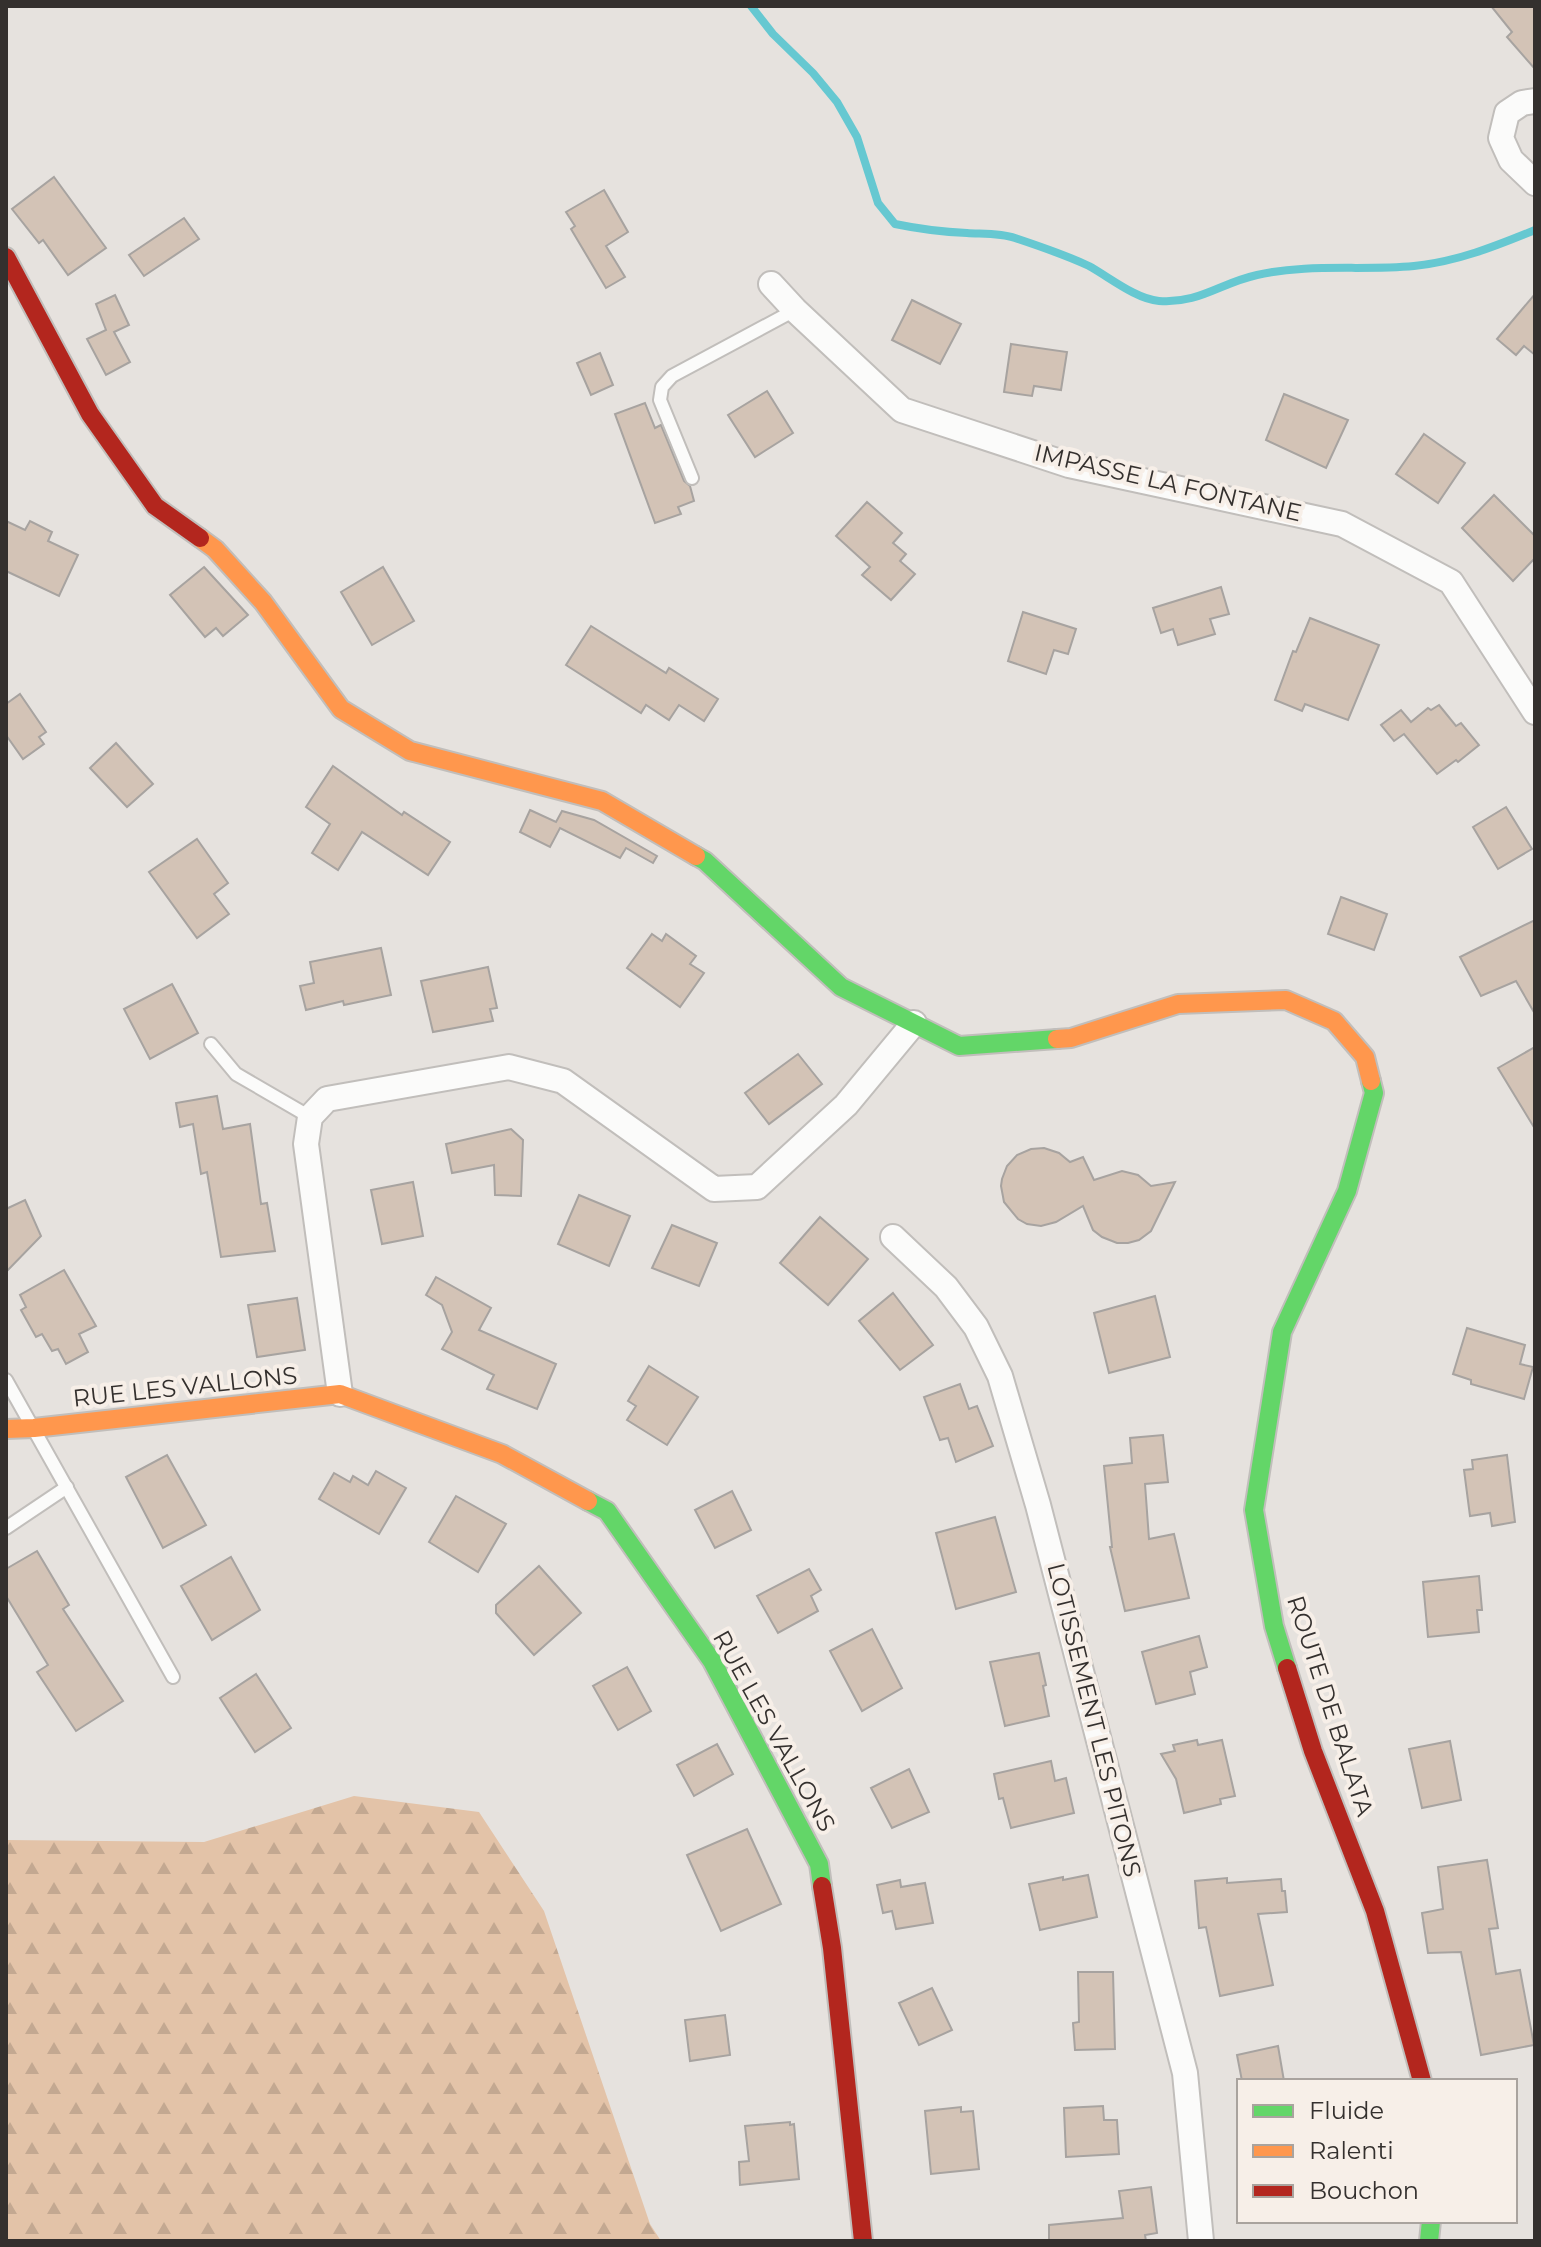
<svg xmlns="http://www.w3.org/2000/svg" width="1541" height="2247" font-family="Montserrat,sans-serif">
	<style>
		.forest { fill: url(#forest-firs) }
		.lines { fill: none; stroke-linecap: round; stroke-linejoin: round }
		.stream { stroke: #66c8d1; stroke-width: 8 }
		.building { fill: #d3c3b6; stroke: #a7a3a0; stroke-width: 2 }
		.lane-casing { stroke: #c1bebb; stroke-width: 16 }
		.street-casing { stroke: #c1bebb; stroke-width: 28 }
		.fast-casing { stroke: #c1bebb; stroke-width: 22 }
		.slow-casing { stroke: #c1bebb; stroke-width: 22 }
		.jam-casing { stroke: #c1bebb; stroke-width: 22 }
		.lane { stroke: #fbfbfa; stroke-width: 12 }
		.street { stroke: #fbfbfa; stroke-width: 24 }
		.fast { stroke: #63d668; stroke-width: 18 }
		.slow { stroke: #ff974d; stroke-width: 18 }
		.jam { stroke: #b3261e; stroke-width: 18 }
		.labels { text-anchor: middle; stroke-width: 8; stroke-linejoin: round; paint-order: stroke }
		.street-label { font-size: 24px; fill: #34302e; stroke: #f7efe8 }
	</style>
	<defs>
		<pattern id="forest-firs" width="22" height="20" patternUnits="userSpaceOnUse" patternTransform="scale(2)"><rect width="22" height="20" fill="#e3c3a8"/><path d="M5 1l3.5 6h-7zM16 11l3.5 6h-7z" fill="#c3a891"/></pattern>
	</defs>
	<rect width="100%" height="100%" fill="#e6e2de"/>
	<polygon class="forest" points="354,1796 479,1812 544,1911 650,2224 661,2241 6,2241 6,1840 204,1842"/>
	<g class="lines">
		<path class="stream" d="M751,6l22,28 40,39 24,29 20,35 21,66 17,21c24,5 48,8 72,9 15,1 34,0 48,5 24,8 51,17 74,28 20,11 47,33 70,35 40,3 61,-18 98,-26 52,-12 104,-4 157,-9 42,-4 82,-20 121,-36"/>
	</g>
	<g class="building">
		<polygon points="1491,6 1535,6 1535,69 1507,37 1512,32"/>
		<polygon points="54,177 106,248 68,275 43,240 39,243 12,209"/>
		<polygon points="604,190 628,232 606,246 625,277 606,288 571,229 575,226 566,212"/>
		<polygon points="184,218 199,239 144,276 129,255"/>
		<polygon points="1535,294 1535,355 1524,346 1516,355 1497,339"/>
		<polygon points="115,295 129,325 114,332 130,362 106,375 87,339 106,330 96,304"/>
		<polygon points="912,300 961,324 940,364 892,340"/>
		<polygon points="1011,344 1067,352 1061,390 1034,386 1032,396 1004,392"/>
		<polygon points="600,353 613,385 591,395 577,363"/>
		<polygon points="767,391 793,433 755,457 728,415"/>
		<polygon points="1284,394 1348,420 1326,468 1266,440"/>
		<polygon points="645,403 655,428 661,425 684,481 690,486 694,501 678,507 681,514 655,523 615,414"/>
		<polygon points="1424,434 1465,463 1438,503 1396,474"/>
		<polygon points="1494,495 1535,536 1535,558 1513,581 1462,528"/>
		<polygon points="867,502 902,533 893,543 906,554 900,561 915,574 891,600 862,575 870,567 836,536"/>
		<polygon points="6,521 25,530 30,521 52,532 48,541 78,555 59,596 6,571"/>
		<polygon points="204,567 248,615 223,636 216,628 205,637 170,595"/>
		<polygon points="383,567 414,621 372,645 341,592"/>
		<polygon points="1221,587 1229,614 1210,619 1215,634 1178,645 1173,629 1161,633 1153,608"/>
		<polygon points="1023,612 1076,629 1068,654 1054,650 1046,674 1008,661"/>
		<polygon points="1310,618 1379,645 1348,720 1305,704 1302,711 1275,700 1293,651 1296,652"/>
		<polygon points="591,626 666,673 669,668 718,699 704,721 679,705 669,720 646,705 641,713 566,665"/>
		<polygon points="20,694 46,732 39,737 44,744 23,759 6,735 6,704"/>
		<polygon points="1439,705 1456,726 1461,723 1479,745 1458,762 1456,760 1437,774 1404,734 1394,741 1381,725 1401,710 1411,722 1428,708 1431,710"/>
		<polygon points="116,743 153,784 127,807 90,768"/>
		<polygon points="333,766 402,815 404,812 450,842 428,875 362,832 338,870 312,853 330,824 306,807"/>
		<polygon points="1506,807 1532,849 1498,869 1473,827"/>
		<polygon points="530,810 556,822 562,811 594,820 657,856 653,863 626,848 620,858 560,828 550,847 520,832"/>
		<polygon points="197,839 228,883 214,894 229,914 197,938 149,872"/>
		<polygon points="1341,897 1387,914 1374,950 1328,934"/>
		<polygon points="1535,920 1535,1014 1516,981 1481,996 1460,957"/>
		<polygon points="652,934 662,941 666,934 696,956 690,964 704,973 680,1007 627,968"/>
		<polygon points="381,948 391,995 344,1005 343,1001 306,1010 300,986 314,983 310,962"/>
		<polygon points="488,967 497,1008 490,1009 493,1021 433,1032 421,981"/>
		<polygon points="172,984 198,1033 150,1059 124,1009"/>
		<polygon points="1535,1047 1535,1129 1498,1068"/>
		<polygon points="798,1054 822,1084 769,1124 745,1093"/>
		<polygon points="217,1096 223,1129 250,1124 261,1204 267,1203 275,1251 221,1257 207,1172 201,1174 193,1124 180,1127 176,1103"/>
		<polygon points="511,1129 523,1140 521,1196 495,1195 494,1165 452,1173 446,1144"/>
		<polygon points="1044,1148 1059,1153 1070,1162 1083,1157 1094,1180 1122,1171 1138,1175 1151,1186 1175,1182 1151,1231 1139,1240 1128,1243 1117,1243 1102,1237 1093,1230 1083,1206 1056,1222 1041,1226 1027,1224 1018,1219 1004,1202 1001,1186 1002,1179 1007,1166 1017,1155 1031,1149"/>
		<polygon points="413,1182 423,1236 382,1244 371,1190"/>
		<polygon points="579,1195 630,1216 609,1266 558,1244"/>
		<polygon points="25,1200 41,1236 6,1272 6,1209"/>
		<polygon points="820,1217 868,1259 828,1305 780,1263"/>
		<polygon points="672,1225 717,1243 699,1286 652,1268"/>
		<polygon points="64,1270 96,1326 79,1334 88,1352 66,1364 58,1349 52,1351 42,1334 36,1337 21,1310 26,1307 20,1295"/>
		<polygon points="436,1277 491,1308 479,1330 556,1364 537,1409 487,1389 494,1375 442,1349 452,1332 442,1305 426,1295"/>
		<polygon points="893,1293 933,1345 900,1370 859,1321"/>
		<polygon points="1155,1296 1170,1357 1109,1373 1094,1313"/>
		<polygon points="297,1298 305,1350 257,1357 248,1305"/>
		<polygon points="1467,1328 1525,1345 1520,1364 1533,1367 1524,1399 1471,1384 1471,1380 1453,1374"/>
		<polygon points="649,1366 698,1397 667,1445 627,1420 636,1406 628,1401"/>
		<polygon points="960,1384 969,1409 977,1406 993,1446 956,1462 948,1438 940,1440 924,1397"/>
		<polygon points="1163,1435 1168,1482 1145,1484 1149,1539 1174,1534 1189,1598 1125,1611 1110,1547 1112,1547 1104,1466 1132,1463 1130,1438"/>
		<polygon points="167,1455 206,1525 163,1548 126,1477"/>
		<polygon points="1507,1455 1515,1522 1492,1526 1490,1513 1470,1516 1464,1470 1473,1469 1472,1460"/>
		<polygon points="376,1471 406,1488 379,1534 319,1499 334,1473 350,1482 353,1476 368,1485"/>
		<polygon points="732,1491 751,1530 715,1548 695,1510"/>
		<polygon points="456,1496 506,1524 478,1572 429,1542"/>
		<polygon points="995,1517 1016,1592 956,1609 936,1533"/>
		<polygon points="37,1551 69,1605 63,1609 123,1701 76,1731 37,1672 48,1665 6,1596 6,1569"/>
		<polygon points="231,1557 260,1610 212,1640 181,1586"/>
		<polygon points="539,1566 581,1613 534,1655 496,1613 496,1605"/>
		<polygon points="809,1569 821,1590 811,1596 818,1611 778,1633 757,1596"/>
		<polygon points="1479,1576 1482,1610 1477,1610 1479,1632 1428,1637 1423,1582"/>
		<polygon points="872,1629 902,1688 862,1711 830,1651"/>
		<polygon points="1199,1636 1207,1667 1190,1672 1195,1694 1156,1704 1142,1652"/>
		<polygon points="1039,1653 1046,1685 1043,1686 1049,1716 1005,1726 990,1662"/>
		<polygon points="627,1667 651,1711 618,1730 593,1686"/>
		<polygon points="256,1674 291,1728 255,1752 220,1698"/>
		<polygon points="1197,1740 1198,1745 1222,1740 1235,1796 1220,1799 1221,1804 1184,1813 1176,1779 1161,1754 1175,1751 1173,1745"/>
		<polygon points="1450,1741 1461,1800 1422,1808 1409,1749"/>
		<polygon points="717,1744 733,1774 694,1796 677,1765"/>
		<polygon points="1051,1761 1055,1781 1066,1778 1074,1813 1011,1828 1003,1798 999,1799 994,1774"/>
		<polygon points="909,1769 929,1812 892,1828 871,1788"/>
		<polygon points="747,1829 781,1904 721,1931 687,1855"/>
		<polygon points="1487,1860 1498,1928 1489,1929 1496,1974 1520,1970 1534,2045 1481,2055 1461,1952 1428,1953 1422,1913 1443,1909 1438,1867"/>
		<polygon points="1088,1875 1097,1917 1040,1930 1029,1884 1063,1877 1063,1880"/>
		<polygon points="1227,1878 1227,1883 1281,1879 1282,1891 1285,1891 1287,1912 1258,1914 1273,1985 1220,1996 1206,1927 1199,1928 1195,1881"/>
		<polygon points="900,1880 901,1887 925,1883 933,1923 896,1929 892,1911 883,1913 877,1885"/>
		<polygon points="1078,1972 1113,1972 1115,2049 1075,2050 1073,2023 1079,2022"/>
		<polygon points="932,1988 952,2030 919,2045 899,2003"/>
		<polygon points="725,2015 730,2055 690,2061 685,2020"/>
		<polygon points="1278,2046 1284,2081 1242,2081 1237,2055"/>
		<polygon points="1103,2106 1104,2120 1117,2120 1119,2154 1066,2157 1064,2108"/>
		<polygon points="961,2107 961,2112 973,2111 979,2169 931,2174 925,2111"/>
		<polygon points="790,2122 790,2125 794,2124 799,2179 740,2185 739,2162 749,2161 745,2126"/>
		<polygon points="1151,2187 1157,2233 1145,2235 1146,2241 1049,2241 1049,2225 1123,2218 1119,2191"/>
	</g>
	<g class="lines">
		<defs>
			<g id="lane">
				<polyline points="692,478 660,400 662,387 672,376 795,310"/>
				<polyline points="211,1044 236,1074 310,1117"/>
				<polyline points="6,1380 173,1677"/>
				<polyline points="6,1528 67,1487"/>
			</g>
			<g id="street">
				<polyline points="1535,101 1522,103 1507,113 1501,138 1511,160 1535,183"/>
				<polyline points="771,284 795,310 902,410 1069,465 1342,524 1451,582 1535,712"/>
				<polyline points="893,1237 946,1287 976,1327 1000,1376 1038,1505 1185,2073 1201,2241"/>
				<polyline points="340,1394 306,1144 310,1117 327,1099 509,1067 563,1081 714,1189 757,1187 846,1105 914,1023"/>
			</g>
			<g id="fast">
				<polyline points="696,856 705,861 841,987 959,1046 1057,1039"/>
				<polyline points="588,1501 607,1511 712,1661 819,1864 822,1886"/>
				<polyline points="1287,1668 1274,1626 1254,1510 1282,1332 1347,1191 1374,1093 1371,1081"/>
				<polyline points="1429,2241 1431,2221"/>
			</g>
			<g id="slow">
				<polyline points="200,538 215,549 263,602 341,709 410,751 602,801 696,856"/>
				<polyline points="1057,1039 1071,1038 1178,1004 1286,1000 1334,1021 1365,1057 1371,1081"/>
				<polyline points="6,1429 34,1428 340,1394 502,1454 588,1501"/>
			</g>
			<g id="jam">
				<polyline points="6,257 90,414 155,506 200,538"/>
				<polyline points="1287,1668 1313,1751 1375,1911 1422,2081"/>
				<polyline points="822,1886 832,1948 863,2241"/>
			</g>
		</defs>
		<use href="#lane" class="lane-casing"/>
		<use href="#street" class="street-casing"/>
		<use href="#fast" class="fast-casing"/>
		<use href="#slow" class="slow-casing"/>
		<use href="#jam" class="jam-casing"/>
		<use href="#lane" class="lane"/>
		<use href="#street" class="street"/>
		<use href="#fast" class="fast"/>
		<use href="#slow" class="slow"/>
		<use href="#jam" class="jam"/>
	</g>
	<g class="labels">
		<g class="street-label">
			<text transform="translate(1168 483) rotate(13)" y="8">IMPASSE LA FONTANE</text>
			<text transform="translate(185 1387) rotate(-6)" y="8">RUE LES VALLONS</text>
			<text transform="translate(1330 1706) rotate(72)" y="8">ROUTE DE BALATA</text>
			<text transform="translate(1094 1720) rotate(76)" y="8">LOTISSEMENT LES PITONS</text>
			<text transform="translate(774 1731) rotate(61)" y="8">RUE LES VALLONS</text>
		</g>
	</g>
	<rect width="1541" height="2247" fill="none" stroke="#34302e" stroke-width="16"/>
	<rect x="1237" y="2079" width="280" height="144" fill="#f7efe8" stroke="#a9a39e" stroke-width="2"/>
	<rect x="1253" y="2105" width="40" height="12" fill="#63d668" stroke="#a9a39e" stroke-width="2"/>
	<text x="1309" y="2119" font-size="24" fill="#34302e">Fluide</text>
	<rect x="1253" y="2145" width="40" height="12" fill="#ff974d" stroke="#a9a39e" stroke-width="2"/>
	<text x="1309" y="2159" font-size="24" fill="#34302e">Ralenti</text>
	<rect x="1253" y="2185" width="40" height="12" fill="#b3261e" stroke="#a9a39e" stroke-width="2"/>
	<text x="1309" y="2199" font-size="24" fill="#34302e">Bouchon</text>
</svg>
